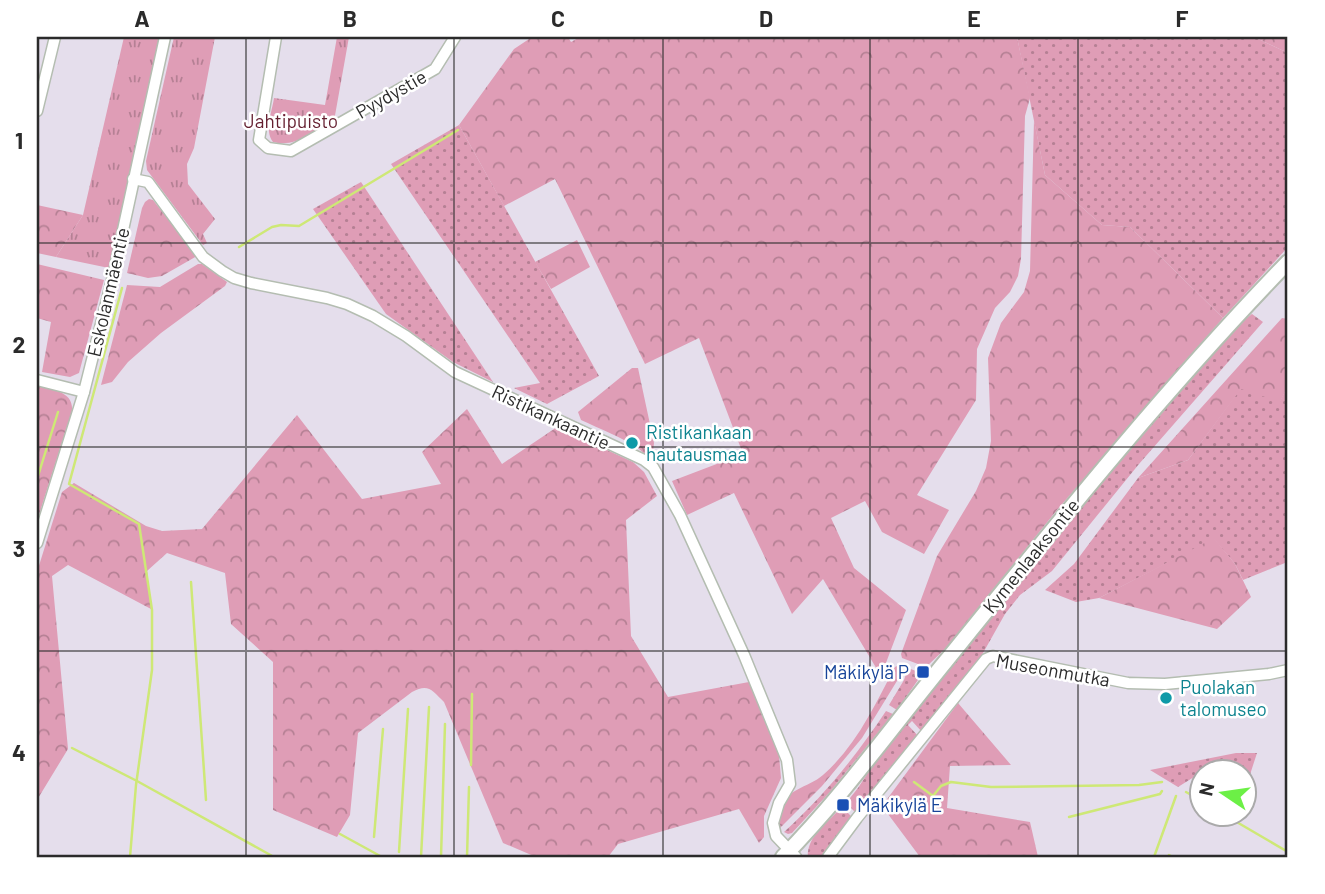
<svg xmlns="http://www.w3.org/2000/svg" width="1325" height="894" font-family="Barlow,sans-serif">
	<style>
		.grass { fill: url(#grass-dots) }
		.forest { fill: url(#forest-crowns) }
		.park { fill: url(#park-tufts) }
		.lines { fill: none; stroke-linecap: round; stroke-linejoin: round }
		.stream { stroke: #cee876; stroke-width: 2.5 }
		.minor-casing { stroke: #b4bdb1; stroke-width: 13 }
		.secondary-casing { stroke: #b4bdb1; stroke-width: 18 }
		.minor { stroke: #fff; stroke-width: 10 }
		.secondary { stroke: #fff; stroke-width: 14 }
		.grid { fill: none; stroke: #2b2b2b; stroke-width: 2; stroke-opacity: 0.55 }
		.culture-dot { fill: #0f9aa8; stroke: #fff; stroke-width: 2.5 }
		.transit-dot { fill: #1a4fb4; stroke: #fff; stroke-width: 2.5 }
		.labels { text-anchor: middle; stroke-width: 5; stroke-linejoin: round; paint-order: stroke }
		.street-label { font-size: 19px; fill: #2b2b2b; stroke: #fff }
		.park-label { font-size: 19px; fill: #641e2f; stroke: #fff }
		.culture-label { font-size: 19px; fill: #0d838f; stroke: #fff; text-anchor: start }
		.transit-label { font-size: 19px; fill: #164399; stroke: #fff; text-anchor: end }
		.neatline { fill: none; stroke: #2b2b2b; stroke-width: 2.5 }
		.grid-label { font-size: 23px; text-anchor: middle; font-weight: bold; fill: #2b2b2b }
	</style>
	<defs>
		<pattern id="grass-dots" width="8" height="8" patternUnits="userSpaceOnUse" patternTransform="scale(1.75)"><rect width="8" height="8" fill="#df9db6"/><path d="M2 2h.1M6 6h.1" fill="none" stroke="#b58094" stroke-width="1.8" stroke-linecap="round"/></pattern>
		<pattern id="forest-crowns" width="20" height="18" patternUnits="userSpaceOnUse" patternTransform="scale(1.75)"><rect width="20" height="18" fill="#df9db6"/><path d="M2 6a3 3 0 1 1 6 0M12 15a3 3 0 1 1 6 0" fill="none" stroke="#b58094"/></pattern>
		<pattern id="park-tufts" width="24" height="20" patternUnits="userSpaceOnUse" patternTransform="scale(1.75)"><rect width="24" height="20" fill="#df9db6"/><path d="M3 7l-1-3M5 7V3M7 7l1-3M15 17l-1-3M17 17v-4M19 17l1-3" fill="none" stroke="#b58094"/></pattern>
	</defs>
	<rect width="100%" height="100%" fill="#e5deec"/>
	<g class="grass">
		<polygon points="1017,37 1254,37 1288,53 1288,247 1223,318 1130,227 1102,225 1045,175"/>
		<polygon points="459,125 599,376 547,404 514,388 540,383 391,164"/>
		<polygon points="361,182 493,382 453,362 386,314 313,209"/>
		<polygon points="1252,314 1263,322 1139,464 1052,571 1020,595 1005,614 974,669 922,732 912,721 908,725 919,737 859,810 855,812 846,803 858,788 882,751 1071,518 1239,324"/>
		<polygon points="1288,386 1288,568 1285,563 1243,580 1235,564 1214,539 1099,598 1076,602 1045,590 1074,564 1138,478 1188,460 1241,388 1280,401"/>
		<polygon points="908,668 916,671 920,677 897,710 889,705 904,680"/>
		<path d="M886,711l7,3 -64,79 -37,40 -4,1 -4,-2c40,-36 72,-76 102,-121z"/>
		<polygon points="1236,753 1257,753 1245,790 1244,772 1202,772 1178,787 1150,770"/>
		<path d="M842,807l11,11 -30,39h-15c-2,-20 21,-36 34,-50z"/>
	</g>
	<g class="forest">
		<polygon points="532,37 568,37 571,42 580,37 1017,37 1030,98 1025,116 1021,259 1018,276 1010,292 995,308 977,349 976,400 917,495 949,510 924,554 882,532 865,501 831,518 854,568 906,610 881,676 823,579 792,614 734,493 687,515 672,481 743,454 699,338 645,364 555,179 504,206 459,125 514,49"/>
		<polygon points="1254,37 1288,37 1288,53"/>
		<polygon points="1034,120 1045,175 1102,225 1130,227 1223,318 1057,510 945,649 926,667 902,658 901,654 937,556 976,491 986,468 991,441 988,358 1001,323 1024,292 1030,271"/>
		<polygon points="149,199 153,200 197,256 162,276 148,278 127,273 142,208 145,202"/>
		<polygon points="37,205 83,215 56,257 37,253"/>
		<polygon points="577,240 590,267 551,289 535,262"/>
		<polygon points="37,264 104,280 79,373 70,377 42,372 51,322 37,318"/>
		<polygon points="198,264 202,264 227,282 225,286 161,333 128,362 112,382 101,385 127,285 160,287"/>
		<polygon points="1282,318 1288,319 1288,386 1280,402 1241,389 1188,460 1138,478"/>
		<path d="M632,368h6l16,75 -2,16c-6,-2 -8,-6 -13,-10 -17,-12 -39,-20 -58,-29l-3,-8z"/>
		<path d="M37,386c15,4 37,5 35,25l-35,110z"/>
		<path d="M467,409l35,55 55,-37 76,35 11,10 13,24 -31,24 5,116 37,61 81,-15 30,73 2,23 -17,38v21l-5,6 -20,-34 -121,35 -10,13h-72l-33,-14 -59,-141c-12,-11 -15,-19 -32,-10l-54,41 -8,82 -13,22 -64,-27v-148l-42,-38 -6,-51 -58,-20 -20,18 4,38 -83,-44 -16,11 16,173 -31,51v-228l25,-80 12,-9 72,43 16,5 40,-2 95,-114 65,84 79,-15 -19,-32z"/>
		<polygon points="1214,538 1235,564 1251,597 1217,629 1099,598"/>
		<path d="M899,665l3,1 -2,10 -38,62 -40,48 -42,42c-2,-6 -2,-10 -1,-16 5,-23 29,-24 44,-37 33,-29 52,-70 72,-108z"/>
		<polygon points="958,703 1011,765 950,766 947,808 1030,822 1038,857 920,857 882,806"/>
	</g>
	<g class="park">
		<polygon points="124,37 158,37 159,44 109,268 56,257 83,215"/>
		<polygon points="174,37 215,37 194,148 187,164 188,184 215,219 203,234 207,243 203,245 147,170 146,161"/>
		<path d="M337,37h12l-15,84c-19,10 -39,27 -61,21 -9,-12 -1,-30 1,-44l51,7z"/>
	</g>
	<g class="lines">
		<g class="stream">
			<polyline points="239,247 272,227 281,225 299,226 458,130"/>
			<polyline points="122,288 69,484 139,524 152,610 152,670 136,785 130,857"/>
			<polyline points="37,479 58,412"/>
			<polyline points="191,582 206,800"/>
			<polyline points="72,748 137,781 274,857"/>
			<polyline points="471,765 472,694"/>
			<polyline points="914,782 933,796 941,786 951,782 991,787 1139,785 1162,782"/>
			<polyline points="1186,792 1202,801"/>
			<polyline points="1223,814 1288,852"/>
			<polyline points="1069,817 1160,794 1162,791"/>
			<polyline points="340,834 382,857"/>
			<polyline points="374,837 383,729"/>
			<polyline points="399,852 408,709"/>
			<polyline points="1169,855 1173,857"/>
			<polyline points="421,857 429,707"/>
			<polyline points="441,857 445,724"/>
			<polyline points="467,857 469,787"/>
			<polyline points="1154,857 1176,796"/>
		</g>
		<defs>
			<g id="minor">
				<polyline points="276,37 259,140 268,148 291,151 435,69 455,37"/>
				<polyline points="37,111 55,37"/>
				<polyline points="133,179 148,182 203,257 222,271 234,278 251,283 327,298 347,304 373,316 406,336 455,372 644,460 653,467 680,515 744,655 787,760 790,784 779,803 773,823 776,836 796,857"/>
				<polyline points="37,380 84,392"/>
				<polyline points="37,543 84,392 113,276 165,37"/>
				<polyline points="828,857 857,818 986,659 993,656 1128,683 1165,684 1269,674 1288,670"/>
			</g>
			<path id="secondary" d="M783,857c59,-60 109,-130 163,-196 110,-136 220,-273 342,-399"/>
		</defs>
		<use href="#minor" class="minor-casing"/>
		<use href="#secondary" class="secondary-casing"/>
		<use href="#minor" class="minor"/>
		<use href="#secondary" class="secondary"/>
	</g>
	<path class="grid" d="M246,37v820M454,37v820M663,37v820M870,37v820M1078,37v820M37,243h1251M37,447h1251M37,651h1251"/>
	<g class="culture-dot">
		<circle cx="632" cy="443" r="7"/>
		<circle cx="1166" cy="698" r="7"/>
	</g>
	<g class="transit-dot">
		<rect x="916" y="665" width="14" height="14" rx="3.5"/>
		<rect x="836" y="798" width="14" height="14" rx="3.5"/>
	</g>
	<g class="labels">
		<g class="street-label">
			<text transform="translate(391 94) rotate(-30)" y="7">Pyydystie</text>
			<text transform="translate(108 292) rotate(-77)" y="7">Eskolanmäentie</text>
			<text transform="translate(551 417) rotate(25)" y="7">Ristikankaantie</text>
			<text transform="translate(1031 556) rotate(-51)" y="7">Kymenlaaksontie</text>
			<text transform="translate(1053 670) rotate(10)" y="7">Museonmutka</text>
		</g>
		<g class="park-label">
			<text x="291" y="128">Jahtipuisto</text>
		</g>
		<g class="culture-label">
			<text x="646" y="439">Ristikankaan<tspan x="646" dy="22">hautausmaa</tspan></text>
			<text x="1180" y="694">Puolakan<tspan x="1180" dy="22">talomuseo</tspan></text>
		</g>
		<g class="transit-label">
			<text x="909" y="679">Mäkikylä P</text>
			<text x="857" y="812" text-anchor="start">Mäkikylä E</text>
		</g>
	</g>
	<rect width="1325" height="894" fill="none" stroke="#ffffff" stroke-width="77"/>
	<g transform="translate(1223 793) rotate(283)"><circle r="33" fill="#ffffff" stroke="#aaaaaa" stroke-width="2"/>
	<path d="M0-5L12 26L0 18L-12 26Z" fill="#6cf046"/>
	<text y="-10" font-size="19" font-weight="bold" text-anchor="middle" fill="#2b2b2b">N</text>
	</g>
	<rect x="38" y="38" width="1248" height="818" class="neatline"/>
	<g class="grid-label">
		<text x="142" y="27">A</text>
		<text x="350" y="27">B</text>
		<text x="558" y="27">C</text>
		<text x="766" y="27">D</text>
		<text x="974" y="27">E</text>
		<text x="1182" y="27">F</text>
		<text x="19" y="149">1</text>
		<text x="19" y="353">2</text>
		<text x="19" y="557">3</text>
		<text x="19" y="761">4</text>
	</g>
</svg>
